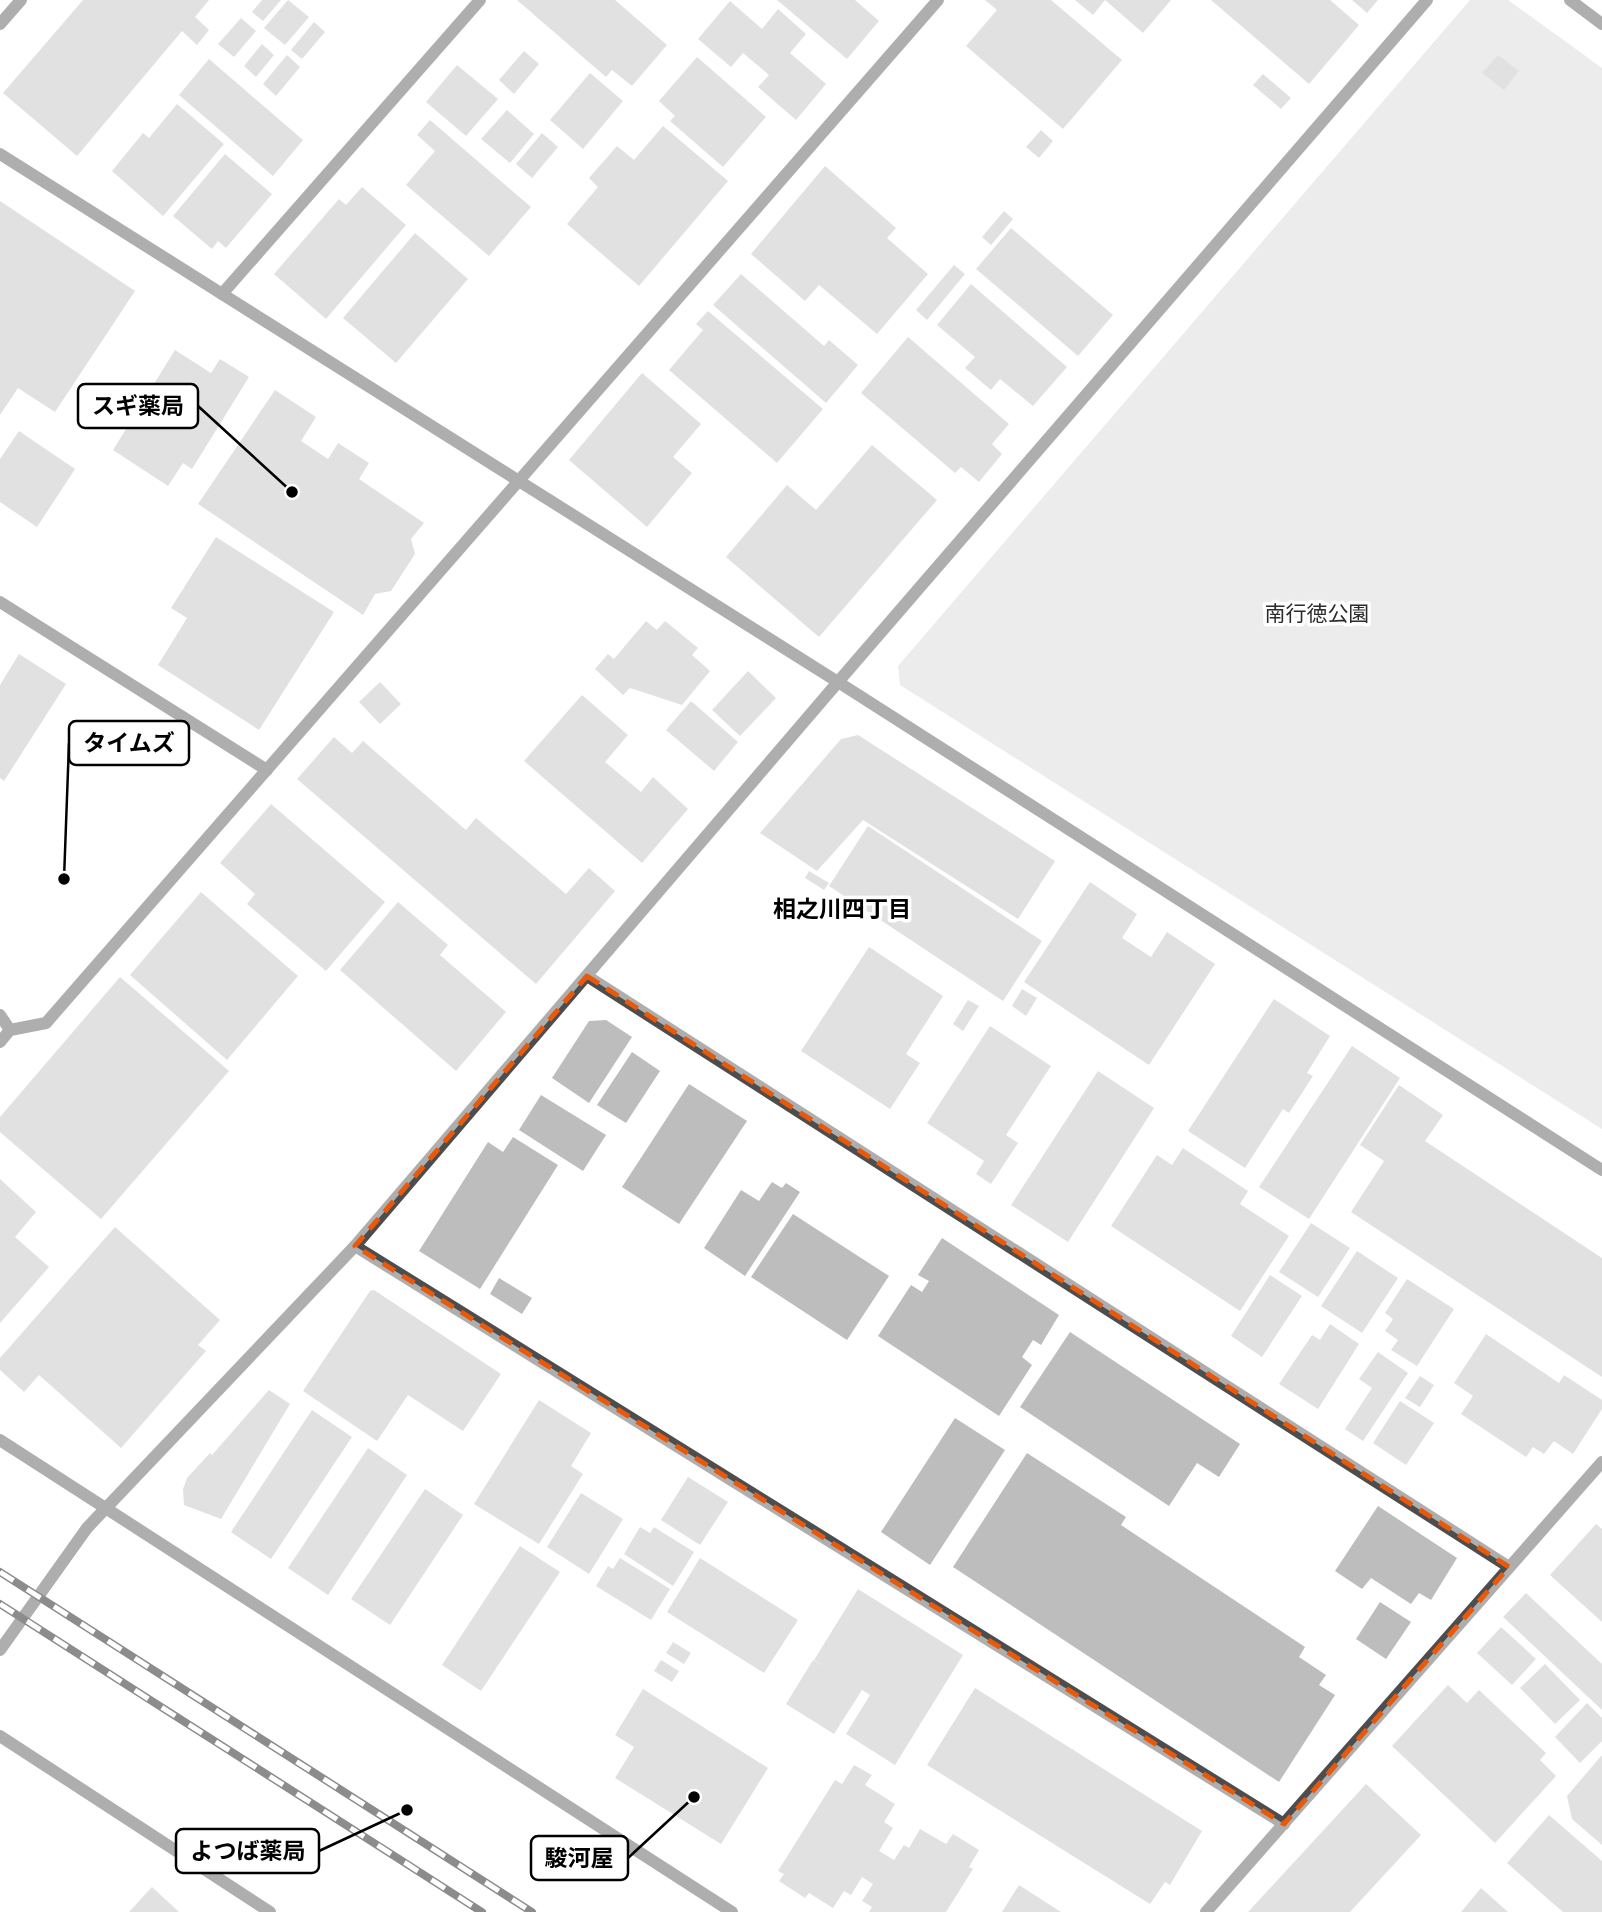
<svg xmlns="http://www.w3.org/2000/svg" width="1602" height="1912" font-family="Signika,'Noto Sans JP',sans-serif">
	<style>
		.green { fill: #d4d4d4 }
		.building { fill: #bdbdbd }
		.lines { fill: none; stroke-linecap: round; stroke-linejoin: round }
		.minor { stroke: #4d4d4d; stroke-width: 12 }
		.rail-casing { stroke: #000; stroke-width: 8 }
		.rail { stroke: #fff; stroke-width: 5; stroke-dasharray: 16; stroke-linecap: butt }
		.marked { fill: none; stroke: #e8590c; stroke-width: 5; stroke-dasharray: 14 9; stroke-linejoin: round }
		.labels { text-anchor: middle; stroke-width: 7; stroke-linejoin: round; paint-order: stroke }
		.park-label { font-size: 21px; fill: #2b2b2b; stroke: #fff }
		.neighbourhood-label { font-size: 23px; font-weight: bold; fill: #000; stroke: #fff }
		.leader { fill: none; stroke: #000; stroke-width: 2.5 }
		.callout-dot { fill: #000; stroke: #fff; stroke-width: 2.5 }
		.callout { fill: #fff; stroke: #000; stroke-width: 2.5 }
		.callout-label { font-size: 23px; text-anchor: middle; font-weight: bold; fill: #000 }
	</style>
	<rect width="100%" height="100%" fill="#fff"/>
	<polygon class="green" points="1470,0 1508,0 1602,68 1602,1129 900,685 898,666"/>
	<g class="building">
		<polygon points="83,0 209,0 195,17 209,30 197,45 182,31 77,156 3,93"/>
		<polygon points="262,0 281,0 263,21 252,12"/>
		<polygon points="288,0 309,17 285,45 264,28"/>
		<polygon points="517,0 615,0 667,45 632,86 612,70 606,77"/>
		<polygon points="777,0 855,0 879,21 847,59"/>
		<polygon points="985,0 1051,0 1122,60 1063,129 966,46 997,10"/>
		<polygon points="1075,0 1171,0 1143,33 1105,0 1093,15"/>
		<polygon points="1211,0 1330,0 1359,25 1309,84"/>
		<polygon points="1352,0 1378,0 1367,13"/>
		<polygon points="730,1 762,29 778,9 806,34 790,53 826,84 796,120 758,87 769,75 743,53 731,67 698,39"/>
		<polygon points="241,18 256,31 234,57 218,44"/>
		<polygon points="314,22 325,32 302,59 291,50"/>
		<polygon points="262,44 274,55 256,77 244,66"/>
		<polygon points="524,51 539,64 514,94 499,80"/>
		<polygon points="287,55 300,67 276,96 263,84"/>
		<polygon points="1498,55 1519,71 1504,90 1482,73"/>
		<polygon points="697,57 766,117 723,167 670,121 675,116 659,101"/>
		<polygon points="209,59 303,140 273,176 179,95"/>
		<polygon points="457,65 498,99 466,136 426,102"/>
		<polygon points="590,73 623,101 583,149 550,120"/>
		<polygon points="1263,74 1291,98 1281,109 1253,85"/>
		<polygon points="177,104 224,144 163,216 112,171 143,133 149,138"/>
		<polygon points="507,110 534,134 510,163 481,139"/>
		<polygon points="430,120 531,207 489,256 406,185 435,151 417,135"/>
		<polygon points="663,126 728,181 639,286 567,224 598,187 589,178 617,146 634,160"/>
		<polygon points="1041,130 1053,141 1039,158 1026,147"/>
		<polygon points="542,133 558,147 532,178 516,164"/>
		<polygon points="225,154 272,194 226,248 218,241 212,249 173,216"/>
		<polygon points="825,166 896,228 887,238 928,274 877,334 819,285 805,301 751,254"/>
		<polygon points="362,187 406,225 326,319 274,274 339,199 346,205"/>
		<polygon points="0,201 135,291 55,412 18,388 0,415"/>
		<polygon points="1004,211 1013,219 991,245 982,237"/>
		<polygon points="1011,228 1113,315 1078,356 976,269"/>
		<polygon points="415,233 468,279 396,363 343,318"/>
		<polygon points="954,265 965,274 927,320 916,310"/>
		<polygon points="741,274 824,346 829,340 858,365 826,403 713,305"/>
		<polygon points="971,284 1067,367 1033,406 1000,379 991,390 965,368 975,357 937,325"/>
		<polygon points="708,311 823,409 777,463 669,370 703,330 696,324"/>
		<polygon points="908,337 1009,424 992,444 1002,454 979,482 961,467 955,473 861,393"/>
		<polygon points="175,350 211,373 220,359 249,377 192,469 183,463 168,486 113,450"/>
		<polygon points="642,373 701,424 673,457 692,473 647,527 569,460"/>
		<polygon points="275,390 316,417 301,441 328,459 338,443 369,463 359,479 424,523 411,539 415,554 391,591 375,594 363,615 198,504"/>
		<polygon points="19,431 75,469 37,527 0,502 0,459"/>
		<polygon points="872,445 937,500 819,637 726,557 787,485 816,510"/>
		<polygon points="216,537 334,612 259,730 158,665 187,618 171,608"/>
		<polygon points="646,621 657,630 665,621 698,648 692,655 710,671 682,705 630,688 623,695 595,669 608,654 614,659"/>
		<polygon points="19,654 66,684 4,781 0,778 0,685"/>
		<polygon points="748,671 776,698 740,736 712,710"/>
		<polygon points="380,682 401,704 380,724 359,702"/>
		<polygon points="582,695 628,735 605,762 641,792 653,777 688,809 642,863 524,761"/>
		<polygon points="691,701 738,742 714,771 666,730"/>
		<polygon points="858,735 1055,861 1018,919 863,820 817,871 760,833 841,739"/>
		<polygon points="334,737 352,753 363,741 466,830 476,818 566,894 589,868 615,891 536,984 297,779"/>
		<polygon points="271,804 385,902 326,971 247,904 255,894 220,863"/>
		<polygon points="868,826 1042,941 1003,1001 829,886"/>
		<polygon points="809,871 829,883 824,890 805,878"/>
		<polygon points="1090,882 1137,914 1122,938 1151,957 1167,932 1215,964 1149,1065 1024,982"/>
		<polygon points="201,892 298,976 227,1060 130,975"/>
		<polygon points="398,902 448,945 440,955 506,1012 456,1071 340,970"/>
		<polygon points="869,947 943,996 906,1054 920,1063 890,1109 801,1051"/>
		<polygon points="120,977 229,1071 101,1219 0,1132 0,1117"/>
		<polygon points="1022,989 1037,998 1026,1016 1012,1006"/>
		<polygon points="1274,999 1330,1036 1307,1073 1313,1076 1289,1113 1283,1109 1245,1168 1188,1131"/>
		<polygon points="968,1000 979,1006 963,1031 953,1024"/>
		<polygon points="606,1020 632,1037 589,1103 552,1078 589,1021"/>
		<polygon points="990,1026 1051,1066 1006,1135 1018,1143 991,1184 976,1174 984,1161 927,1123"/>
		<polygon points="1352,1046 1400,1078 1309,1219 1259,1187"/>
		<polygon points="632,1052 660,1071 626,1123 597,1105"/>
		<polygon points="1098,1071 1154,1108 1068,1242 1011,1205"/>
		<polygon points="689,1084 747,1121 679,1224 622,1187"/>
		<polygon points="1399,1085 1443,1115 1425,1141 1602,1258 1602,1377 1351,1212 1384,1161 1360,1145"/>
		<polygon points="541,1095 606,1135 583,1171 519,1130"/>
		<polygon points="513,1137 558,1165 480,1289 419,1251 488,1142 503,1152"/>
		<polygon points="1183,1148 1248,1191 1240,1204 1289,1236 1240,1311 1111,1226 1157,1155 1172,1165"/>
		<polygon points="0,1179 36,1212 15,1237 49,1267 0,1323"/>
		<polygon points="772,1182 782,1188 786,1183 800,1192 745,1276 704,1248 741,1190 759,1201"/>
		<polygon points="793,1214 889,1276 847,1340 751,1277"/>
		<polygon points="1311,1223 1350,1248 1318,1297 1279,1272"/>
		<polygon points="115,1227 220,1320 198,1345 206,1351 121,1448 39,1375 24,1392 0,1370 0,1358"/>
		<polygon points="942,1238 1059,1315 1041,1345 1033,1340 1022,1357 1032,1365 999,1416 878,1336 911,1285 922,1292 929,1281 918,1275"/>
		<polygon points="1357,1251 1398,1278 1362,1333 1321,1306"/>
		<polygon points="1270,1275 1302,1296 1262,1357 1231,1336"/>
		<polygon points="499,1278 532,1298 522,1314 490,1294"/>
		<polygon points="1407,1279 1454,1309 1417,1366 1391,1350 1398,1340 1385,1331 1393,1319 1385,1313"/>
		<polygon points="374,1290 501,1374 463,1431 408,1395 377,1441 303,1391 370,1291"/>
		<polygon points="1330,1324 1359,1344 1318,1409 1279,1384 1312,1335 1320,1340"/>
		<polygon points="1070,1332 1240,1444 1219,1477 1197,1463 1169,1506 1020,1407"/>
		<polygon points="1486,1334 1559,1383 1564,1375 1602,1400 1602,1409 1573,1454 1554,1441 1544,1454 1533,1447 1526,1457 1461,1414 1473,1396 1454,1383"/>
		<polygon points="1378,1352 1408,1373 1363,1441 1345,1429 1372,1388 1359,1379"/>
		<polygon points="1420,1376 1434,1385 1420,1407 1405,1398"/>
		<polygon points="269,1390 290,1404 221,1519 184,1505 183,1489 187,1478 210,1453 212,1455"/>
		<polygon points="539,1400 591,1433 571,1466 583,1474 539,1544 474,1504"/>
		<polygon points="1400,1401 1434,1423 1406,1465 1373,1443"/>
		<polygon points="312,1410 352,1437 271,1559 231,1532"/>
		<polygon points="955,1418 1005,1450 930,1565 881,1532"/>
		<polygon points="368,1448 407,1475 328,1595 288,1568"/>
		<polygon points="1027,1453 1126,1517 1121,1525 1305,1647 1299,1657 1326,1675 1319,1685 1335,1695 1279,1782 953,1567"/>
		<polygon points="688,1477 728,1502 700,1545 661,1520"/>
		<polygon points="425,1489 463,1515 390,1625 351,1599"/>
		<polygon points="581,1493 623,1519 589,1574 547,1547"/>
		<polygon points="1378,1506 1457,1558 1431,1600 1419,1593 1411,1604 1371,1578 1362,1589 1335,1571"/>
		<polygon points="1596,1524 1602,1529 1602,1622 1550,1575"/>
		<polygon points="640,1527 650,1533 654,1527 694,1552 673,1586 624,1554"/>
		<polygon points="520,1546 560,1572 481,1691 442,1665"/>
		<polygon points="620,1558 670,1589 651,1620 596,1586 608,1566 613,1569"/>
		<polygon points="700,1558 798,1620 764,1673 667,1612"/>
		<polygon points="858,1589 963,1655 895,1765 846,1734 870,1695 862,1690 834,1734 786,1704 813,1660 825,1667 814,1660"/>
		<polygon points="1526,1593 1602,1664 1602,1710 1503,1617"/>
		<polygon points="1380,1602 1411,1622 1386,1659 1356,1639"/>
		<polygon points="1501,1627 1536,1659 1512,1685 1477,1653"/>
		<polygon points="673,1642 691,1653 684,1664 666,1653"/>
		<polygon points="661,1660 679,1671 672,1682 654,1671"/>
		<polygon points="1545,1664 1580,1700 1555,1724 1520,1688"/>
		<polygon points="1448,1685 1467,1703 1479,1690 1546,1753 1540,1760 1556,1776 1495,1843 1392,1746"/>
		<polygon points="975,1688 1202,1831 1170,1885 1165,1882 1150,1904 927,1765"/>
		<polygon points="643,1689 768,1768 721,1844 615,1778 634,1747 615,1735"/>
		<polygon points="1587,1703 1602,1718 1602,1741 1580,1763 1555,1737"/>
		<polygon points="1602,1755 1602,1845 1572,1819 1567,1796"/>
		<polygon points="854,1765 872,1775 865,1785 895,1804 884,1822 893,1828 879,1851 894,1860 904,1845 909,1848 920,1829 946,1844 953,1834 979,1850 969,1867 973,1869 946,1912 869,1912 872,1907 862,1901 873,1884 862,1877 851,1895 844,1891 833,1908 809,1893 805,1898 779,1881 784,1874 778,1871 835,1780 842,1784"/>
		<polygon points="1366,1784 1421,1835 1350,1912 1248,1912"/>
		<polygon points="1549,1815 1602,1861 1602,1912 1563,1912 1507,1863"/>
		<polygon points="1019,1885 1061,1912 1002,1912"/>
		<polygon points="152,1887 179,1912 129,1912"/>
		<polygon points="1481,1888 1508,1912 1461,1912"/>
	</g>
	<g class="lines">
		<g class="minor">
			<polyline points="1570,0 1602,24"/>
			<polyline points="0,24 21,0"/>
			<polyline points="0,154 838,682 1602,1170"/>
			<polyline points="222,294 480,0"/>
			<polyline points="0,602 267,770"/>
			<polyline points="587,976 1509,1567"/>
			<polyline points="0,1015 10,1030"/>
			<polyline points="0,1042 10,1030 46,1023 938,0"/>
			<polyline points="355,1246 1284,1824"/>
			<polyline points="0,1440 732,1912"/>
			<polyline points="0,1650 87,1528 355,1246 838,682 1427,0"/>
			<polyline points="0,1736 270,1912"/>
			<polyline points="1206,1912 1602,1462"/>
		</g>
		<defs>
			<g id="rail">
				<polyline points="0,1572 532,1912"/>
				<polyline points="0,1604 482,1912"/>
			</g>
		</defs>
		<use href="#rail" class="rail-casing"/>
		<use href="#rail" class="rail"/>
	</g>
	<path d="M0 0H1602V1912H0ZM587,976l922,591 -225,257 -929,-578z" fill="#fff" fill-opacity=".55" fill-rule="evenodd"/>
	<path class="marked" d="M587,976l922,591 -225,257 -929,-578z"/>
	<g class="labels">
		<g class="park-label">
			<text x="1317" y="621">南行徳公園</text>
		</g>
		<g class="neighbourhood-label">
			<text x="842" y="917">相之川四丁目</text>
		</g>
	</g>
	<path class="leader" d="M292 492L198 406M64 879L69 743M407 1810L319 1851M694 1797L628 1858"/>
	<g class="callout-dot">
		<circle cx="292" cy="492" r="7"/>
		<circle cx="64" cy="879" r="7"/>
		<circle cx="407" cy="1810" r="7"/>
		<circle cx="694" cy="1797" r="7"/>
	</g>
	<g class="callout">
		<rect x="78" y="384" width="120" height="44" rx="7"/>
		<rect x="69" y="721" width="120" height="44" rx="7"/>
		<rect x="176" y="1829" width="143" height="44" rx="7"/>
		<rect x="531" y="1836" width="97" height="44" rx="7"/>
	</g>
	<g class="callout-label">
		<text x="138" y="414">スギ薬局</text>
		<text x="129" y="751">タイムズ</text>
		<text x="248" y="1859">よつば薬局</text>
		<text x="579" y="1866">駿河屋</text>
	</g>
</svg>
